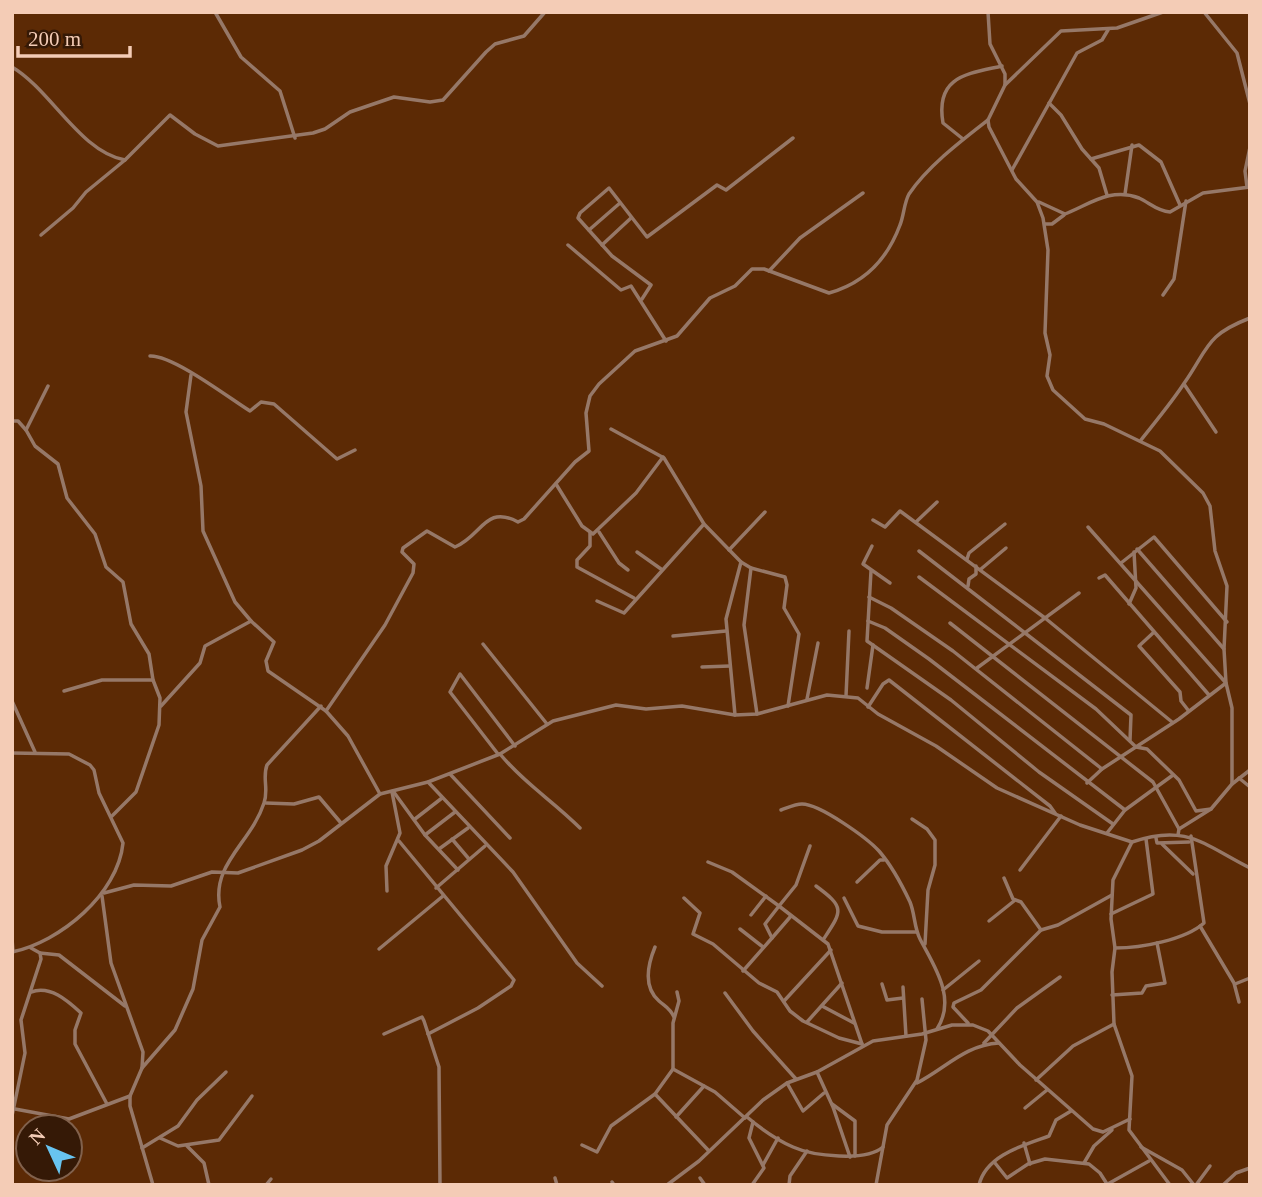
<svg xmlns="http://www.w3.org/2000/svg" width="1262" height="1197" font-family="Georgia,serif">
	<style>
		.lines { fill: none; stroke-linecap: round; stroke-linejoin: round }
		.street { stroke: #967868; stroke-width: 3.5 }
	</style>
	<rect width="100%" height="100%" fill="#5c2a05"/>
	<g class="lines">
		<g class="street">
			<polyline points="215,12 241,57 280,91 295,138"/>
			<polyline points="988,12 990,44 1005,74 1005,85 988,120 989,127 1016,179 1037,202 1043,218 1048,250 1045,333 1050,355 1047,376 1053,390 1085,419 1104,424 1160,451 1203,493 1210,506 1215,551 1227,586 1224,649 1226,683 1232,708 1232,784"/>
			<polyline points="1204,12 1237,53 1250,104"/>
			<path d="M12,67c39,23 68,85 113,93l45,-45 25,19 23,12 95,-13 12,-4 25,-17 44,-15 36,5 13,-2 43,-48 9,-8 29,-8 21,-24"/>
			<polyline points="1005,85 1061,31 1117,28 1163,12"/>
			<polyline points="1049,103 1061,115 1082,149 1099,168 1107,195"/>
			<path d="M963,139l-20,-16c-8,-47 24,-49 59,-57"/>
			<polyline points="1091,159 1139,145 1161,162 1180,205"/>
			<polyline points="1012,170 1077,53 1102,40 1108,30"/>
			<polyline points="1247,187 1245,171 1250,147"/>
			<polyline points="1125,194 1132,145"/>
			<path d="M1039,202l26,12c25,-10 46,-27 74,-16 11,5 18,13 31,14l33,-19 47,-6"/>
			<polyline points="1045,224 1052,224 1064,215"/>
			<polyline points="589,230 620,203"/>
			<polyline points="41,235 73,208 86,192 125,160"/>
			<polyline points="568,245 621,290 631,286 666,341"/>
			<polyline points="602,245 631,218"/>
			<polyline points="769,271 800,238 863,193"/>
			<polyline points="1163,295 1174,279 1186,201"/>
			<polyline points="642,299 651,285 612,256 578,218 580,213 609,188 647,237 717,185 726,190 793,138"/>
			<path d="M150,356c23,-1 79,42 100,55l11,-9 13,2 63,55 18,-9"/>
			<polyline points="191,375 186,412 201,486 203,531 235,602 251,621"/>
			<polyline points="1184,384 1216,432"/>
			<polyline points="48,386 26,430 35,446 58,464 67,498 95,534 106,567 123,582 131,624 149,654 153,680 160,698 159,725 136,792 112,816"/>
			<polyline points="12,421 18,421 26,430"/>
			<polyline points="611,429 664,458 704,524 741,562 751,568 785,577 787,585 784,608 799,634 788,706"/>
			<path d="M1141,440c15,-19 31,-38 44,-58 24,-35 21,-47 65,-64"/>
			<polyline points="556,484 582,526 593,534 636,493 663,457"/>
			<polyline points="873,520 885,527 900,511 1045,618 1172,722"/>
			<polyline points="916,522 937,502"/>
			<polyline points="599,532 619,563 628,570"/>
			<polyline points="590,533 590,546 577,560 577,567 634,598"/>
			<polyline points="872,546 863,564 890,583"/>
			<polyline points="1137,549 1224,649"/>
			<polyline points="729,550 765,512"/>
			<polyline points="919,551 1131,715 1130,740"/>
			<polyline points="637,552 661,569"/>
			<polyline points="967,559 969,553 1005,524"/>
			<polyline points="1121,563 1154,537 1227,622"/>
			<polyline points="751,568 744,625 757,714"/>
			<polyline points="981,569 1006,548"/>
			<polyline points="871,571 867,641 951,700 1039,772 1113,824"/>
			<polyline points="919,577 1096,709 1136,747 1147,749 1179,780 1196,811 1211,809"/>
			<polyline points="1099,578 1105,575 1209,695"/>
			<polyline points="968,586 969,579 976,574 976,566"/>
			<polyline points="869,597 891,608 953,651 1102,769"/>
			<polyline points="597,601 624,613 704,524"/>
			<polyline points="1129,604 1136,588 1134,552"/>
			<polyline points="868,621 885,628 929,659 1125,810"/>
			<polyline points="950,623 1153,782 1179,829"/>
			<polyline points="1153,633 1139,646 1180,692 1181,701 1188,710"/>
			<polyline points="673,636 726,631"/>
			<polyline points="483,644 547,724"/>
			<polyline points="702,667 730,666"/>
			<polyline points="977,668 1079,593"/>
			<polyline points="867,688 873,645"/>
			<polyline points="64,691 102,680 153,680"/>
			<polyline points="846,696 849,631"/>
			<polyline points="807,699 818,643"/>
			<polyline points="12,701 35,752"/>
			<polyline points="161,706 200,663 205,646 251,621 274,642 266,661 268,671 326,711"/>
			<polyline points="868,707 883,684 889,680 1050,806 1055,813"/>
			<polyline points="735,715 726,619 741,562"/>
			<path d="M12,753l57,1 21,11 4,5 5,23 24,50c-5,51 -63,99 -111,109"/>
			<polyline points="498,754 450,692 460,674 515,746"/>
			<path d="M500,754c26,31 52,46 80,74"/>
			<polyline points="450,774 510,838"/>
			<polyline points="1239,778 1250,787"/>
			<polyline points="428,782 513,872 577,963 602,986"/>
			<polyline points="1087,783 1102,769 1179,719 1226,683 1088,527"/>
			<polyline points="393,791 425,835 458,870"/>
			<path d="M380,794l-32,-58 -22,-25 59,-86 28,-52 1,-9 -12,-12 1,-4 24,-17 28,16c27,-11 30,-43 63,-25l6,-3 51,-57 14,-11 -3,-38 4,-17 9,-12 36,-33 42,-15 33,-38 25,-12 17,-17h12l65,24c36,-10 58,-33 71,-68 4,-10 4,-22 9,-31 19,-28 52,-53 79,-74"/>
			<polyline points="266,803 294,804 319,797 341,823"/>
			<path d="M781,810c6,-2 14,-6 21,-6 18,0 65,34 77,47 13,15 23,34 31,51 5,12 4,25 10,37 14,27 37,59 17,90"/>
			<polyline points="415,819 442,798"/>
			<polyline points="912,819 927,829 935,840 935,865 928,890 925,944"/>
			<polyline points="1107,833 1125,810 1173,775"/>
			<polyline points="425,835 455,812"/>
			<polyline points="1178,835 1179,829 1211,809 1232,784 1250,770"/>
			<polyline points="1156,838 1157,843 1189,842"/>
			<polyline points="452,839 469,859"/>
			<polyline points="399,841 514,980 511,986 478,1008 428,1034"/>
			<polyline points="1162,844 1193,874"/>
			<polyline points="810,846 796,885 779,906 828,944 862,1044"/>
			<polyline points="439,849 468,828"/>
			<polyline points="708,862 732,872 779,906 765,924 772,938 743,971"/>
			<polyline points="1020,870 1061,816"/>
			<polyline points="1004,878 1013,899 1021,902 1041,930"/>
			<polyline points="857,882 880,860 884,860"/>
			<path d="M816,886c30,22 26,25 7,54"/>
			<polyline points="436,888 485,846"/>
			<polyline points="387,891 386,866 400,833 392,792"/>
			<polyline points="104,893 134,885 171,886 212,872 238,873 302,850 319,841 380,794 428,782 500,754 553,721 616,705 646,709 682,706 735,715 757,714 827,695 858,698 878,714 936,746 997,788 1080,825 1132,842"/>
			<polyline points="102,896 111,963 143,1052 142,1068 130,1096 130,1106 153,1185"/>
			<polyline points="684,898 700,913 693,934 713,944 759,983 777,992 790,1011 803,1021 839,1038 862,1044"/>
			<polyline points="844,898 858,926 882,932 917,932"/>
			<polyline points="1111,914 1153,894 1146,839"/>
			<polyline points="751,915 766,896"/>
			<polyline points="989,921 1014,901"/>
			<polyline points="1200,926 1234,983 1239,1002"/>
			<polyline points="740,929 763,947"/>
			<polyline points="12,938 13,952"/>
			<polyline points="772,938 791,916"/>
			<path d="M655,947c-7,17 -12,40 4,54 7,6 11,7 15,16"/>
			<path d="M1115,948c26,0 70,-8 89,-25l-13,-87"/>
			<polyline points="379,949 443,896"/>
			<polyline points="40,953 59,955 125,1006"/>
			<polyline points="882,984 887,1000 903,998"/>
			<polyline points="1235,984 1250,978"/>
			<polyline points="903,987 906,1036"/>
			<polyline points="943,990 979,961"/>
			<path d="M31,992c19,-7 36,8 50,21l-6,17v14l32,60"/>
			<polyline points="725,993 753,1031 796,1079"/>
			<polyline points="1112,995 1142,993 1146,986 1165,983 1157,943"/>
			<polyline points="784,1001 831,950"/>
			<polyline points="822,1006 854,1023"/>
			<polyline points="807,1022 842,983"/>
			<polyline points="968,1023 953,1007 954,1003 981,990 1041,930 1058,925 1112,895"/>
			<polyline points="384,1034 422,1017 424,1021 439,1067 440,1185"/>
			<polyline points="984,1043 1017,1008 1060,977"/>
			<path d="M142,1068l33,-38 18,-41 9,-49 18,-33c-9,-43 31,-64 44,-104 5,-14 -2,-25 3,-38l54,-59"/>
			<polyline points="673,1069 715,1092 745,1118"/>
			<polyline points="817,1072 833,1107 850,1157"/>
			<polyline points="1036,1080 1073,1046 1114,1024"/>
			<polyline points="787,1083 803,1111 824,1093"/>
			<path d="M917,1083c29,-15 48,-38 82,-40"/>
			<polyline points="655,1094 709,1151"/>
			<polyline points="832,1104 855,1121 855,1156"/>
			<polyline points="1025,1108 1047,1090"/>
			<polyline points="15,1109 69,1119 130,1096"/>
			<polyline points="12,1116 25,1053 21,1020 41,959 40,953 31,948"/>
			<polyline points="676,1117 704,1086"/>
			<path d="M747,1117c13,11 30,23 46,30 20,9 73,15 90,0"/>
			<polyline points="160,1138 178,1146 219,1140 252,1096"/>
			<polyline points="1024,1143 1030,1164"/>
			<polyline points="582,1145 597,1152 611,1126 655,1094 673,1069 673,1023 679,1001 677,992"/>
			<polyline points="187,1146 204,1163 209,1185"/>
			<polyline points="1141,1147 1182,1170 1194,1185"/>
			<polyline points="142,1148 178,1126 197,1100 226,1072"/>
			<polyline points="995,1163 1007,1178 1028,1164 1045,1159 1089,1164 1100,1173 1107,1184"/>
			<polyline points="1084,1163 1094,1146 1112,1130"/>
			<polyline points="763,1165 778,1138"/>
			<polyline points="555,1178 557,1185"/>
			<polyline points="700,1178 705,1185"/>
			<polyline points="612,1182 614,1185"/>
			<polyline points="266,1185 271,1179"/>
			<polyline points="667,1185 699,1161 763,1100 787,1083 817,1072 873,1041 922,1034 952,1025 973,1025 988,1031 1020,1065 1093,1129 1103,1132 1130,1119"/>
			<polyline points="752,1185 764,1168 749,1138 753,1122"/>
			<polyline points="789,1185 790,1176 807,1151"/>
			<polyline points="876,1185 887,1125 917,1080 926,1040 922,999"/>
			<path d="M979,1185c7,-30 45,-40 70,-49l7,-16 15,-9"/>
			<polyline points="1106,1185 1149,1161"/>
			<path d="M1170,1185l-41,-55 3,-54 -18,-52 -2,-52 3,-24 -4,-29 2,-39 19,-38c55,-19 72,3 118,26"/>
			<polyline points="1196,1185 1210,1166"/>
			<polyline points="1223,1185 1236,1173 1250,1168"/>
		</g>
	</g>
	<rect width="1262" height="1197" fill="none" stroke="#f4ccb6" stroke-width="28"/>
	<g transform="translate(49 1148) rotate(314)"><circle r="33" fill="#351906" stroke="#81614c" stroke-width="2"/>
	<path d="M0-5L12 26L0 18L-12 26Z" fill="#68c4f0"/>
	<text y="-10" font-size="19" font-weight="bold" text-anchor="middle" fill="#f4ccb6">N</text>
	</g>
	<path d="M18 46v10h112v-10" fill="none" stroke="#f4ccb6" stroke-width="3.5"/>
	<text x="28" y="46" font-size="21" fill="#f4ccb6" stroke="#351906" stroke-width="5" paint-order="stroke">200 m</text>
</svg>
